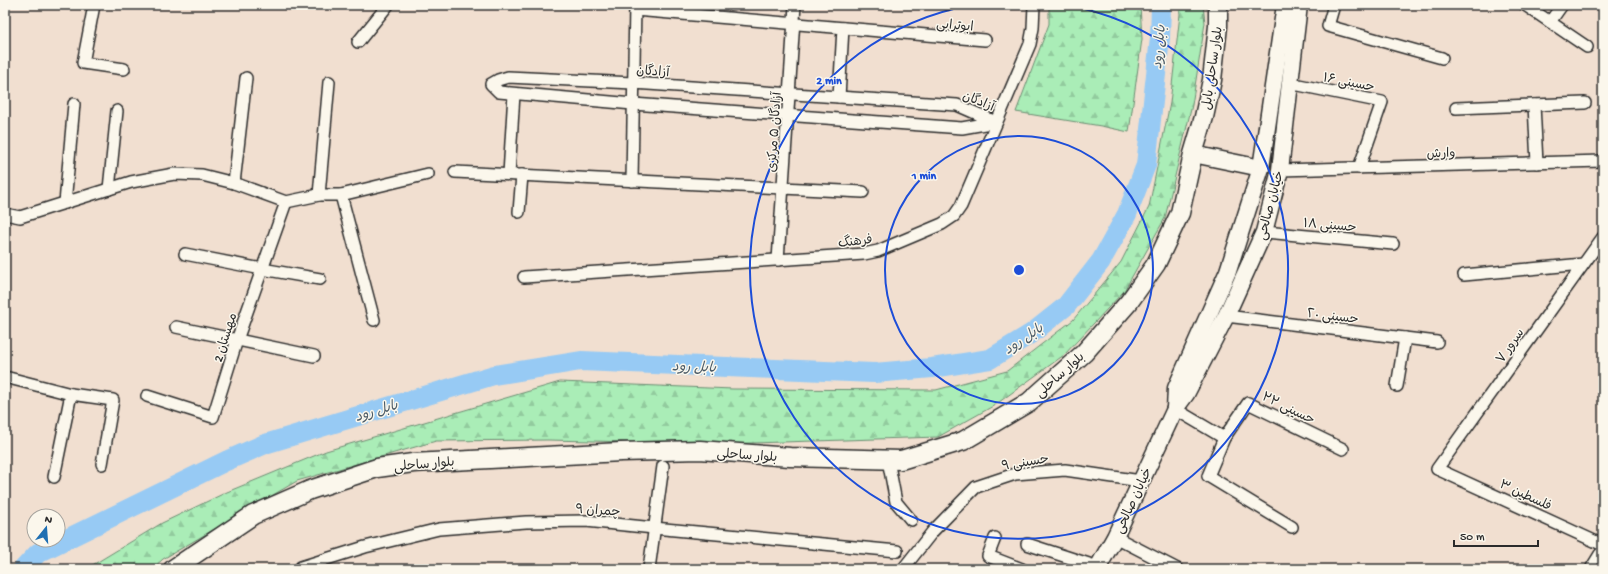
<svg xmlns="http://www.w3.org/2000/svg" width="1608" height="574" font-family="'Gochi Hand','Playpen Sans Arabic',sans-serif">
	<style>
		.forest { fill: url(#forest-firs); stroke: #6a8c71 }
		.lines { fill: none; stroke-linecap: round; stroke-linejoin: round }
		.river { stroke: #97caf4; stroke-width: 20 }
		.street-casing { stroke: #2b2b2b; stroke-width: 14 }
		.secondary-casing { stroke: #2b2b2b; stroke-width: 19 }
		.primary-casing { stroke: #2b2b2b; stroke-width: 21 }
		.street { stroke: #fbf7ec; stroke-width: 11 }
		.secondary { stroke: #fbf7ec; stroke-width: 16 }
		.primary { stroke: #fbf7ec; stroke-width: 18 }
		.ring { fill: none; stroke: #1d4ed8; stroke-width: 2 }
		.labels { text-anchor: middle; stroke-width: 3; stroke-linejoin: round; paint-order: stroke }
		.street-label { font-size: 13px; fill: #2b2b2b; stroke: #fbf7ec }
		.water-label { font-size: 14px; font-style: italic; fill: #4b5b67; stroke: #fbf7ec }
		.centre { fill: #1d4ed8; stroke: #fbf7ec; stroke-width: 2 }
		.ring-label { font-size: 12px; text-anchor: middle; font-weight: bold; fill: #1d4ed8; stroke: #fbf7ec; stroke-width: 3; stroke-linejoin: round; paint-order: stroke }
	</style>
	<defs>
		<pattern id="forest-firs" width="22" height="20" patternUnits="userSpaceOnUse"><rect width="22" height="20" fill="#aaedb7"/><path d="M5 1l3.5 6h-7zM16 11l3.5 6h-7z" fill="#92cb9e"/></pattern>
	</defs>
	<rect width="100%" height="100%" fill="#f1dfd0"/>
	<filter id="ink" filterUnits="userSpaceOnUse"><feTurbulence type="fractalNoise" baseFrequency=".025" numOctaves="2"/><feDisplacementMap in="SourceGraphic" scale="8" xChannelSelector="R" yChannelSelector="G"/><feConvolveMatrix kernelMatrix="1 2 1 2 8 2 1 2 1" color-interpolation-filters="sRGB"/></filter>
	<g filter="url(#ink)">
		<g class="forest">
			<polygon points="1049,5 1140,5 1142,39 1129,132 1101,126 1016,112 1049,24"/>
			<polygon points="1179,5 1203,5 1205,23 1192,105 1165,218 1124,291 1064,355 995,405 938,437 721,444 548,440 436,441 297,481 163,559 152,569 86,569 162,523 227,492 326,451 560,382 733,389 936,390 1007,371 1073,320 1121,262 1149,207 1170,103 1180,14"/>
		</g>
		<g class="lines">
			<polyline class="river" points="23,569 38,553 226,461 265,444 494,375 581,361 874,373 932,368 990,359 1032,333 1066,306 1101,261 1127,214 1146,165 1160,38 1161,5"/>
			<defs>
				<g id="street">
					<polyline points="94,5 83,63 124,69"/>
					<polyline points="1334,5 1328,26 1442,58"/>
					<polyline points="1525,5 1587,47"/>
					<polyline points="635,10 985,40"/>
					<polyline points="1550,22 1562,5"/>
					<polyline points="358,42 388,5"/>
					<polygon points="508,77 633,83 957,105 996,122 962,128 633,104 499,92 491,84 498,80"/>
					<polyline points="1289,83 1382,102 1359,168"/>
					<polyline points="839,97 843,28"/>
					<polyline points="1534,105 1537,163"/>
					<polyline points="1456,108 1585,103"/>
					<polyline points="1280,170 1603,161"/>
					<polyline points="455,172 863,192"/>
					<polyline points="509,174 514,94"/>
					<polyline points="632,181 635,5"/>
					<polyline points="234,183 246,78"/>
					<polyline points="109,189 117,111"/>
					<polyline points="319,195 329,82"/>
					<polyline points="341,195 374,320"/>
					<polyline points="65,203 74,104"/>
					<polyline points="519,212 522,175"/>
					<polyline points="5,214 20,217 131,182 174,174 202,175 234,183 286,202 319,195 341,195 428,174"/>
					<polyline points="1264,232 1393,244"/>
					<polyline points="1603,237 1437,469 1603,545"/>
					<polyline points="185,254 262,269 320,279"/>
					<polyline points="778,260 795,5"/>
					<polyline points="1464,275 1583,264"/>
					<polyline points="524,277 864,254 878,251 942,224 954,216 961,206 1030,44 1033,28 1034,5"/>
					<polyline points="1226,316 1437,342"/>
					<polyline points="176,327 314,356"/>
					<polyline points="5,377 71,394 113,400 102,464"/>
					<polyline points="1397,386 1405,338"/>
					<polyline points="147,396 213,417 237,340 286,202"/>
					<polyline points="1175,409 1224,438 1248,403 1343,449"/>
					<polyline points="1224,438 1208,476 1292,527"/>
					<polyline points="888,460 896,502 911,520"/>
					<polyline points="54,477 71,394"/>
					<polyline points="1115,537 1177,569"/>
					<polyline points="995,538 988,556 1022,569"/>
					<polyline points="1027,544 1098,567"/>
					<polyline points="301,567 365,547 439,529 526,522 586,521 654,528 897,551"/>
					<polyline points="649,569 663,466"/>
					<polyline points="903,569 933,531 976,487 1015,474 1065,470 1141,481"/>
				</g>
				<g id="secondary">
					<polyline points="1193,154 1261,168"/>
					<polyline points="1175,409 1176,388 1228,271 1261,168 1285,5"/>
					<polyline points="1097,569 1115,537 1175,409 1186,394 1226,316 1264,232 1280,170 1299,5"/>
				</g>
				<g id="primary">
					<polyline points="173,569 253,515 310,490 377,468 413,463 509,458 621,452 700,450 790,457 901,460 963,441 1029,402 1084,353 1129,302 1156,264 1180,213 1193,154 1204,117 1212,80 1218,26 1218,5"/>
					<polyline points="1595,569 1603,556"/>
				</g>
			</defs>
			<use href="#street" class="street-casing"/>
			<use href="#secondary" class="secondary-casing"/>
			<use href="#primary" class="primary-casing"/>
			<use href="#street" class="street"/>
			<use href="#secondary" class="secondary"/>
			<use href="#primary" class="primary"/>
		</g>
	</g>
	<g class="ring">
		<circle cx="1019" cy="270" r="134"/>
		<path d="M1066 5A269 269 0 1 1 972 5"/>
	</g>
	<g class="labels">
		<g class="street-label">
			<text transform="translate(955 24) rotate(5)" y="5">ابوترابی</text>
			<text transform="translate(1211 68) rotate(-82)" y="5">بلوار ساحلی بابل</text>
			<text transform="translate(653 70) rotate(4)" y="5">آزادگان</text>
			<text transform="translate(1349 81) rotate(11)" y="5">حسینی ۱۶</text>
			<text transform="translate(979 100) rotate(22)" y="5">آزادگان</text>
			<text transform="translate(773 132) rotate(-86)" y="5">آزادگان ۵ مرکزی</text>
			<text transform="translate(1441 152) rotate(-2)" y="5">وارش</text>
			<text transform="translate(1269 205) rotate(-75)" y="5">خيابان صالحی</text>
			<text transform="translate(1330 224) rotate(5)" y="5">حسینی ۱۸</text>
			<text transform="translate(855 240) rotate(-7)" y="5">فرهنگ</text>
			<text transform="translate(1333 315) rotate(7)" y="5">حسینی ٢٠</text>
			<text transform="translate(224 337) rotate(-72)" y="5">مهستان 2</text>
			<text transform="translate(1509 345) rotate(-55)" y="5">سرور ۷</text>
			<text transform="translate(1059 374) rotate(-42)" y="5">بلوار ساحلی</text>
			<text transform="translate(1289 407) rotate(26)" y="5">حسینی ۲۲</text>
			<text transform="translate(747 454) rotate(4)" y="5">بلوار ساحلی</text>
			<text transform="translate(1025 461) rotate(-9)" y="5">حسینی ٩</text>
			<text transform="translate(424 463) rotate(-5)" y="5">بلوار ساحلی</text>
			<text transform="translate(1526 494) rotate(25)" y="5">فلسطین ۳</text>
			<text transform="translate(1132 500) rotate(-65)" y="5">خيابان صالحی</text>
			<text transform="translate(598 509) rotate(4)" y="5">چمران ۹</text>
		</g>
		<g class="water-label">
			<text transform="translate(1158 47) rotate(-85)" y="5">بابل رود</text>
			<text transform="translate(1023 338) rotate(-34)" y="5">بابل رود</text>
			<text transform="translate(694 366) rotate(2)" y="5">بابل رود</text>
			<text transform="translate(376 410) rotate(-17)" y="5">بابل رود</text>
		</g>
	</g>
	<circle cx="1019" cy="270" r="6" class="centre"/>
	<g class="ring-label">
		<text x="829" y="84">2 min</text>
		<text x="924" y="179">1 min</text>
	</g>
	<rect width="1608" height="574" fill="none" stroke="#fbf7ec" stroke-width="20"/>
	<rect x="10" y="10" width="1588" height="554" fill="none" stroke="#2b2b2b" stroke-width="1.5" filter="url(#ink)"/>
	<g transform="translate(46 528) rotate(17)"><circle r="19" fill="#fbf7ec" stroke="#a8a59f"/>
	<path d="M0-3L7 15L0 10L-7 15Z" fill="#1f6fb2"/>
	<text y="-6" font-size="11" font-weight="bold" text-anchor="middle" fill="#2b2b2b">N</text>
	</g>
	<path d="M1454 540v6h84v-6" fill="none" stroke="#2b2b2b" stroke-width="2"/>
	<text x="1460" y="540" font-size="12" fill="#2b2b2b" stroke="#fbf7ec" stroke-width="3" paint-order="stroke">50 m</text>
</svg>
